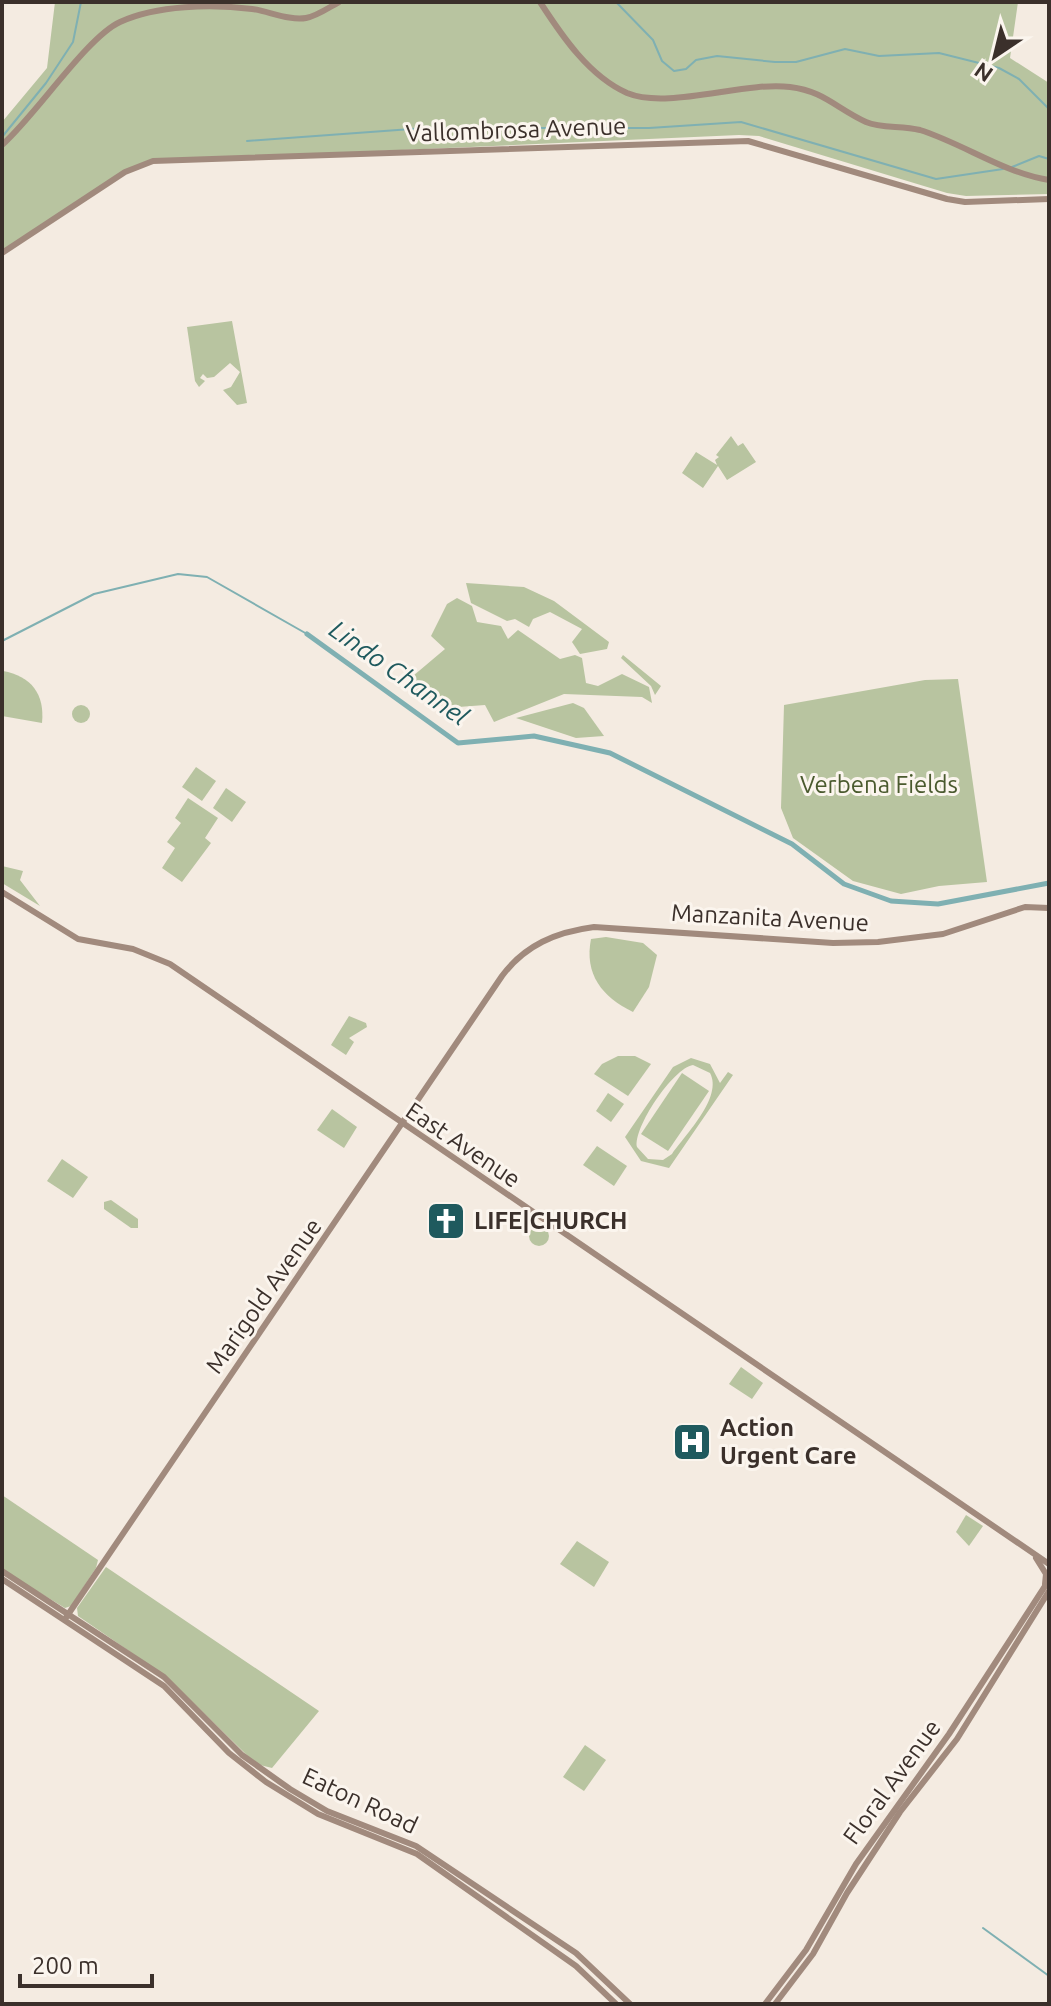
<svg xmlns="http://www.w3.org/2000/svg" width="1051" height="2006" font-family="Ubuntu,sans-serif">
	<style>
		.green { fill: #b8c4a0; fill-rule: evenodd }
		.lines { fill: none; stroke-linecap: round; stroke-linejoin: round }
		.stream { stroke: #7fb0b2; stroke-width: 2 }
		.canal { stroke: #7fb0b2; stroke-width: 5 }
		.secondary { stroke: #a18a7d; stroke-width: 6 }
		.labels { text-anchor: middle; stroke-width: 6; stroke-linejoin: round; paint-order: stroke }
		.street-label { font-size: 24px; fill: #3b302b; stroke: #fbf5ee }
		.park-label { font-size: 24px; fill: #4a5a2e; stroke: #fbf5ee }
		.poi-label { font-size: 24px; font-weight: bold; fill: #3b302b; stroke: #fbf5ee; text-anchor: start }
		.water-label { font-size: 26px; font-style: italic; fill: #1f5a5e; stroke: #fbf5ee }
	</style>
	<rect width="100%" height="100%" fill="#f4ebe1"/>
	<g class="green">
		<polygon points="55,2 1018,2 1010,58 1049,83 1049,194 966,196 947,193 759,136 739,135 153,161 125,172 2,253 2,122 47,68"/>
		<polygon points="232,321 247,403 237,405 223,390 231,387 240,372 230,363 214,377 207,378 203,374 200,378 205,381 199,387 195,381 187,327"/>
		<polygon points="731,436 738,446 743,443 756,462 727,480 718,466 703,488 682,473 696,452 717,465 715,460 719,457 716,455"/>
		<polygon points="466,583 524,587 554,601 609,642 607,649 580,654 572,642 582,629 550,612 533,619 529,627 515,619 507,621 471,603"/>
		<polygon points="457,598 472,606 477,622 501,626 508,639 518,630 560,659 575,655 582,658 586,683 598,686 622,674 649,687 652,703 642,697 564,694 494,722 485,705 445,708 415,690 413,676 445,649 431,636 447,604"/>
		<polygon points="623,655 661,686 655,695 651,686 621,658"/>
		<path d="M3,671c28,5 42,23 39,52l-40,-7z"/>
		<polygon points="958,679 987,882 939,886 901,894 853,881 793,838 781,808 784,705 925,680"/>
		<polygon points="573,703 584,708 604,736 576,738 516,718"/>
		<circle cx="81" cy="714" r="9"/>
		<polygon points="196,767 216,781 202,801 182,787"/>
		<polygon points="226,788 246,802 232,822 213,808"/>
		<polygon points="188,798 218,818 205,838 211,843 182,882 162,868 175,848 167,842 181,823 175,818"/>
		<polygon points="2,866 23,871 20,880 40,906 2,883"/>
		<path d="M606,937l37,6 14,12 -8,32 -16,25c-31,-15 -49,-38 -42,-73z"/>
		<polygon points="349,1016 366,1023 367,1027 349,1038 354,1042 346,1055 331,1045"/>
		<polygon points="618,1056 635,1056 651,1064 628,1096 594,1074 602,1064"/>
		<path d="M691,1058l19,6 10,19 8,-11 5,3 -64,93 -28,-7 -16,-24 48,-70zM693,1065l17,8c13,24 -24,61 -38,81l-9,6 -15,-1 -11,-12c-4,-19 36,-79 56,-82z"/>
		<polygon points="682,1073 709,1091 668,1151 641,1134"/>
		<polygon points="608,1093 624,1104 611,1122 596,1111"/>
		<polygon points="332,1109 357,1127 344,1148 317,1130"/>
		<polygon points="597,1146 627,1166 614,1186 583,1165"/>
		<polygon points="62,1159 88,1177 73,1198 47,1181"/>
		<polygon points="111,1200 138,1219 138,1228 131,1228 104,1209 104,1202"/>
		<circle cx="539" cy="1236" r="10"/>
		<polygon points="741,1367 763,1383 752,1399 729,1384"/>
		<polygon points="2,1495 98,1560 96,1568 71,1606 65,1608 2,1570"/>
		<polygon points="966,1515 983,1526 969,1546 956,1532"/>
		<polygon points="577,1541 609,1562 594,1587 560,1564"/>
		<polygon points="106,1567 319,1711 272,1768 256,1764 167,1677 78,1616 77,1608"/>
		<polygon points="585,1745 606,1760 584,1791 563,1777"/>
	</g>
	<g class="lines">
		<g class="stream">
			<polyline points="616,2 653,40 662,61 674,71 686,69 696,60 717,56 775,62 796,62 845,49 879,56 939,53 999,68 1019,79 1049,109"/>
			<polyline points="2,137 46,83 73,42 81,2"/>
			<polyline points="247,141 425,128 649,128 741,122 936,179 1003,169"/>
			<polyline points="1012,167 1039,156 1049,159"/>
			<polyline points="2,641 94,594 178,574 207,577 307,634"/>
			<polyline points="983,1928 1049,1976"/>
		</g>
		<polyline class="canal" points="307,634 458,743 534,736 610,753 792,844 844,884 891,901 938,904 1049,883"/>
		<g class="secondary">
			<path d="M540,2c22,34 49,74 87,91 41,17 117,-12 163,-6 34,4 47,22 76,35 16,7 36,3 54,8 44,14 84,43 129,50"/>
			<path d="M2,145c34,-30 85,-108 118,-123 37,-17 92,-18 132,-13 16,2 38,12 54,9 11,-2 22,-10 33,-16"/>
			<polyline points="2,253 125,172 153,161 748,141 947,199 965,202 1049,199"/>
			<polyline points="2,892 78,939 133,949 170,964 1049,1564"/>
			<polyline points="1036,1558 1046,1574 1045,1584"/>
			<polyline points="2,1571 164,1677 242,1755 290,1789 327,1811 416,1846 576,1953 630,2004"/>
			<polyline points="2,1579 164,1686 229,1753 266,1782 318,1814 417,1854 576,1966 616,2004"/>
			<path d="M65,1619l437,-643c23,-31 54,-44 92,-49l239,16 45,-1 65,-8 82,-27 24,1"/>
			<polyline points="765,2004 806,1950 856,1864 949,1734 1049,1580"/>
			<polyline points="775,2004 813,1954 847,1893 900,1812 957,1739 1049,1591"/>
		</g>
	</g>
	<defs>
		<symbol id="church-square" viewBox="-11 -11 22 22"><rect x="-9" y="-9" width="18" height="18" rx="4" fill="#1f5a5e" stroke="#fbf5ee"/><path d="M-1.2-6h2.4v3.5h3.3v2.4h-3.3V6h-2.4V-.1h-3.3v-2.4h3.3Z" fill="#fff"/></symbol>
		<symbol id="hospital-square" viewBox="-11 -11 22 22"><rect x="-9" y="-9" width="18" height="18" rx="4" fill="#1f5a5e" stroke="#fbf5ee"/><path d="M-5-5h3v3.5h4V-5h3V5h-3V1.5h-4V5h-3Z" fill="#fff"/></symbol>
	</defs>
	<g fill-rule="evenodd">
		<use href="#church-square" x="424" y="1199" width="44" height="44"/>
		<use href="#hospital-square" x="670" y="1420" width="44" height="44"/>
	</g>
	<g class="labels">
		<g class="street-label">
			<text transform="translate(516 130) rotate(-2)" y="8">Vallombrosa Avenue</text>
			<text transform="translate(770 918) rotate(3)" y="8">Manzanita Avenue</text>
			<text transform="translate(463 1145) rotate(34)" y="8">East Avenue</text>
			<text transform="translate(264 1296) rotate(-55)" y="8">Marigold Avenue</text>
			<text transform="translate(892 1782) rotate(-54)" y="8">Floral Avenue</text>
			<text transform="translate(360 1801) rotate(25)" y="8">Eaton Road</text>
		</g>
		<g class="park-label">
			<text x="879" y="793">Verbena Fields</text>
		</g>
		<g class="poi-label">
			<text x="474" y="1229">LIFE|CHURCH</text>
			<text x="720" y="1436">Action<tspan x="720" dy="28">Urgent Care</tspan></text>
		</g>
		<g class="water-label">
			<text transform="translate(399 673) rotate(35)" y="9">Lindo Channel</text>
		</g>
	</g>
	<rect width="1051" height="2006" fill="none" stroke="#3b302b" stroke-width="8"/>
	<g transform="translate(995 56) rotate(215)" stroke="#fbf5ee" stroke-width="6" paint-order="stroke">
	<path d="M0-6L14 30L0 20L-14 30Z" fill="#3b302b"/>
	<text y="-12" font-size="22" font-weight="bold" text-anchor="middle" fill="#3b302b">N</text>
	</g>
	<path d="M20 1974v12h132v-12" fill="none" stroke="#3b302b" stroke-width="4"/>
	<text x="32" y="1974" font-size="24" fill="#3b302b" stroke="#fbf5ee" stroke-width="6" paint-order="stroke">200 m</text>
</svg>
